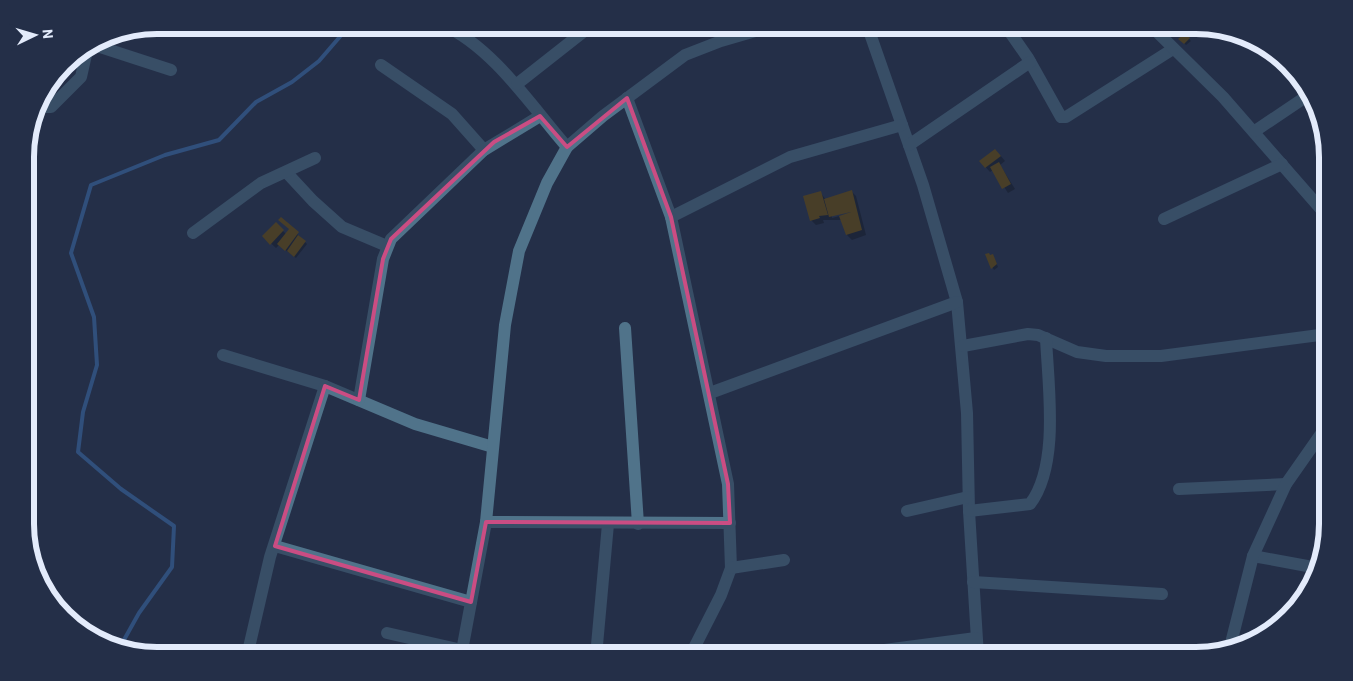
<svg xmlns="http://www.w3.org/2000/svg" width="1353" height="681" font-family="Barlow,sans-serif">
	<style>
		.shadow { fill: #0007; fill-rule: evenodd }
		.lines { fill: none; stroke-linecap: round; stroke-linejoin: round }
		.stream { stroke: #3e75b8; stroke-width: 4 }
		.building { fill: #745000 }
		.minor { stroke: #50738a; stroke-width: 12 }
		.marked { fill: none; stroke: #ca4d83; stroke-width: 4; stroke-linejoin: round }
		.rim { fill: none; stroke: #e3ebfb; stroke-width: 6 }
	</style>
	<rect width="100%" height="100%" fill="#242f48"/>
	<g class="shadow">
		<polygon points="1185,35 1191,41 1186,45 1180,39"/>
		<polygon points="1000,155 1005,161 1000,165 1015,189 1008,193 993,170 990,172 981,162"/>
		<path d="M851,191l5,5 10,39 -14,5 -5,-5 -5,-15h-19l1,3 -8,2 -5,-5 9,-28 6,8zM850,211l1,2 -19,5v-3z"/>
		<polygon points="281,218 307,244 296,258 279,245 276,248 263,236 276,224 286,234 290,229"/>
		<polygon points="986,255 994,258 998,267 994,270"/>
	</g>
	<g class="lines">
		<polyline class="stream" points="120,647 139,613 172,567 174,526 121,489 78,452 83,412 97,365 94,317 71,253 91,185 165,155 219,140 256,102 292,82 319,61 350,25"/>
	</g>
	<g class="building">
		<polygon points="1185,33 1190,38 1184,44 1178,39"/>
		<polygon points="995,149 1001,156 985,168 979,161"/>
		<polygon points="999,162 1011,184 1002,189 990,167"/>
		<polygon points="852,190 862,230 846,235 839,216 851,212 829,217 824,199"/>
		<polygon points="821,191 828,215 819,216 820,218 810,221 803,196"/>
		<polygon points="281,217 299,232 285,251 277,244 289,229 278,220"/>
		<polygon points="276,222 284,230 270,245 262,236"/>
		<polygon points="298,235 306,241 294,257 287,251"/>
		<polygon points="989,253 990,255 993,254 997,264 991,269 985,254"/>
	</g>
	<g class="lines">
		<g class="minor">
			<path d="M443,25c50,22 89,82 124,122"/>
			<polyline points="867,25 923,185 957,302 967,413 969,511 978,656"/>
			<polyline points="1005,25 1028,58 1061,117 1066,117 1173,49"/>
			<polyline points="1150,25 1223,97 1327,216"/>
			<polyline points="91,44 171,70"/>
			<polyline points="381,65 452,114 484,150"/>
			<polyline points="517,84 592,25"/>
			<polyline points="627,98 671,217 728,484 731,568 721,595 692,652"/>
			<polyline points="36,107 51,107 81,77 88,46"/>
			<polyline points="1255,131 1310,94"/>
			<polyline points="909,145 1030,62"/>
			<polyline points="287,173 313,201 342,227 387,246"/>
			<polyline points="671,217 790,157 902,125"/>
			<polyline points="1164,219 1282,164"/>
			<polyline points="193,233 261,183 315,158"/>
			<polyline points="625,328 638,524"/>
			<polyline points="963,346 1028,334 1038,335 1077,352 1106,356 1161,356 1327,334"/>
			<polyline points="223,355 325,386 415,424 493,447"/>
			<polyline points="710,393 957,302"/>
			<polyline points="359,400 383,259 391,239 484,150 540,116"/>
			<polyline points="1179,489 1286,484"/>
			<polyline points="907,511 968,497"/>
			<path d="M969,511l61,-7c30,-39 18,-119 16,-166"/>
			<polyline points="486,522 730,523"/>
			<polyline points="275,546 471,602"/>
			<polyline points="1253,556 1318,568"/>
			<polyline points="731,568 784,560"/>
			<polyline points="973,582 1162,594"/>
			<polyline points="387,633 462,650"/>
			<polyline points="1230,647 1253,556 1286,484 1328,424"/>
			<polyline points="247,656 270,557 325,386"/>
			<polyline points="461,656 486,522 505,325 519,251 547,183 567,147 603,116 685,55 721,41 776,25"/>
			<polyline points="596,656 608,524"/>
			<polyline points="839,656 976,638"/>
		</g>
	</g>
	<path d="M0 0H1353V681H0ZM627,98l44,119 57,267 2,39 -244,-1 -15,80 -196,-56 50,-160 34,14 24,-141 8,-20 103,-97 46,-26 27,31z" fill="#242f48" fill-opacity=".55" fill-rule="evenodd"/>
	<path class="marked" d="M627,98l44,119 57,267 2,39 -244,-1 -15,80 -196,-56 50,-160 34,14 24,-141 8,-20 103,-97 46,-26 27,31z"/>
	<path d="M0 0H1353V681H0ZM157 34H1196A123 123 0 0 1 1319 157V524A123 123 0 0 1 1196 647H157A123 123 0 0 1 34 524V157A123 123 0 0 1 157 34Z" fill="#242f48" fill-rule="evenodd"/>
	<path class="rim" d="M157 34H1196A123 123 0 0 1 1319 157V524A123 123 0 0 1 1196 647H157A123 123 0 0 1 34 524V157A123 123 0 0 1 157 34Z"/>
	<g transform="translate(35 35) rotate(85)" stroke="#242f48" stroke-width="4" paint-order="stroke">
	<path d="M0-4L9 19L0 12L-9 19Z" fill="#e3ebfb"/>
	<text y="-8" font-size="14" font-weight="bold" text-anchor="middle" fill="#e3ebfb">N</text>
	</g>
</svg>
